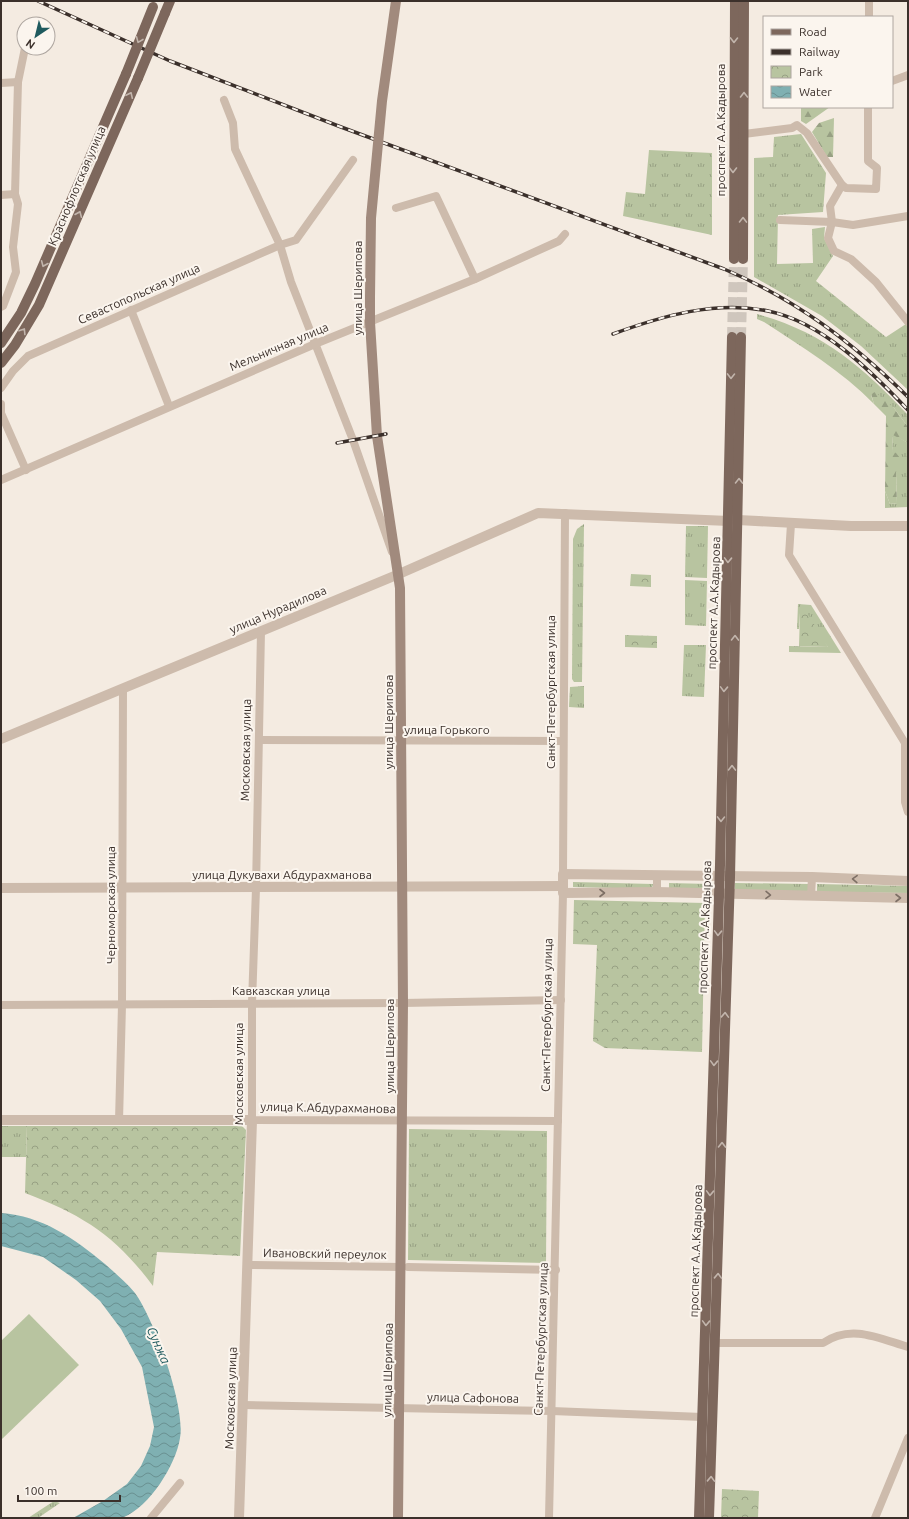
<svg xmlns="http://www.w3.org/2000/svg" width="909" height="1519" font-family="Ubuntu,sans-serif">
	<style>
		.grass { fill: url(#grass-tufts) }
		.forest { fill: url(#forest-firs) }
		.park { fill: url(#park-crowns) }
		.pitch { fill: #b8c4a0 }
		.water { fill: url(#water-waves) }
		.lines { fill: none; stroke-linecap: round; stroke-linejoin: round }
		.primary-tunnel { stroke: #cfc6bd; stroke-width: 10; stroke-dasharray: 10 5; stroke-linecap: butt }
		.minor { stroke: #cdbbac; stroke-width: 8 }
		.tertiary { stroke: #cdbbac; stroke-width: 10 }
		.secondary { stroke: #a18a7d; stroke-width: 10 }
		.primary { stroke: #7d675c; stroke-width: 10 }
		.rail-casing { stroke: #3b302b; stroke-width: 3.5 }
		.rail { stroke: #fbf5ee; stroke-width: 2; stroke-dasharray: 6; stroke-linecap: butt }
		.secondary-bridge { stroke: #a18a7d; stroke-width: 10 }
		.primary-bridge { stroke: #7d675c; stroke-width: 10 }
		.oneway { stroke: #c2b5ac }
		.oneway2 { stroke: #7d6f65 }
		.labels { text-anchor: middle; stroke-width: 4; stroke-linejoin: round; paint-order: stroke }
		.street-label { font-size: 12px; fill: #3b302b; stroke: #fbf5ee }
		.water-label { font-size: 13px; font-style: italic; fill: #1f5a5e; stroke: #fbf5ee }
	</style>
	<defs>
		<pattern id="grass-tufts" width="24" height="20" patternUnits="userSpaceOnUse"><rect width="24" height="20" fill="#b8c4a0"/><path d="M3 7l-1-3M5 7V3M7 7l1-3M15 17l-1-3M17 17v-4M19 17l1-3" fill="none" stroke="#97a083"/></pattern>
		<pattern id="forest-firs" width="22" height="20" patternUnits="userSpaceOnUse"><rect width="22" height="20" fill="#b8c4a0"/><path d="M5 1l3.5 6h-7zM16 11l3.5 6h-7z" fill="#97a083"/></pattern>
		<pattern id="park-crowns" width="20" height="18" patternUnits="userSpaceOnUse"><rect width="20" height="18" fill="#b8c4a0"/><path d="M2 6a3 3 0 1 1 6 0M12 15a3 3 0 1 1 6 0" fill="none" stroke="#97a083"/></pattern>
		<pattern id="water-waves" width="16" height="10" patternUnits="userSpaceOnUse"><rect width="16" height="10" fill="#7fb0b2"/><path d="M0 5q4-4 8 0t8 0" fill="none" stroke="#699091"/></pattern>
	</defs>
	<rect width="100%" height="100%" fill="#f4ebe1"/>
	<g class="grass">
		<polygon points="801,134 826,173 823,212 778,215 777,264 813,263 812,229 825,227 824,238 833,256 816,281 886,337 906,324 908,328 908,390 861,346 822,316 754,277 754,158 773,157 774,137"/>
		<polygon points="649,150 712,153 712,235 623,216 626,192 645,194"/>
		<path d="M757,314c66,18 105,52 151,101v12l-14,-19 -23,-13 3,9c-32,-33 -72,-57 -110,-82l-7,-3z"/>
		<polygon points="893,434 908,443 908,507 885,508 885,491 890,504 897,503 896,472 892,451"/>
		<polygon points="584,524 582,682 574,682 572,679 573,539 577,529"/>
		<polygon points="686,526 708,526 707,578 685,577"/>
		<polygon points="685,580 707,581 706,626 685,625"/>
		<polygon points="798,604 811,605 841,653 789,652 789,646 828,647 800,613 799,629 797,629"/>
		<polygon points="684,645 706,645 704,697 682,696"/>
		<polygon points="584,686 584,708 569,707 570,687"/>
		<polygon points="573,882 653,884 652,889 573,887"/>
		<polygon points="669,883 710,884 710,890 669,889"/>
		<polygon points="735,883 808,884 808,892 735,891"/>
		<polygon points="817,884 908,886 908,893 817,892"/>
		<polygon points="1,1126 27,1126 26,1157 1,1157"/>
		<polygon points="409,1129 547,1131 546,1263 408,1260"/>
		<polygon points="54,1501 60,1503 38,1518 28,1518"/>
	</g>
	<g class="forest">
		<polygon points="801,107 830,107 806,124 801,121"/>
		<polygon points="834,118 833,157 827,157 812,132 819,123"/>
		<polygon points="875,392 894,408 908,427 908,443 893,435 892,451 896,453 904,463 896,472 897,503 890,504 885,491 886,416 874,404 871,394"/>
	</g>
	<g class="park">
		<polygon points="631,574 651,575 651,587 630,586"/>
		<polygon points="800,613 807,613 828,647 799,646"/>
		<polygon points="625,635 657,636 657,648 625,647"/>
		<polygon points="574,900 705,903 702,1052 605,1048 593,1041 597,945 573,944"/>
		<path d="M27,1126h215l4,4 -6,126 -83,-4 -4,34c-37,-50 -70,-71 -128,-93z"/>
		<polygon points="722,1489 759,1491 758,1518 721,1518"/>
	</g>
	<g class="pitch">
		<rect x="690" y="549" width="12" height="25"/>
		<polygon points="690,583 701,584 700,607 689,607"/>
		<polygon points="29,1314 79,1365 2,1439 1,1341"/>
	</g>
	<path class="water" d="M1,1213c41,3 73,25 104,51 10,9 21,18 30,29 19,26 51,114 45,145 -4,27 -31,69 -56,79 -8,2 -41,1 -51,1l30,-17 24,-17 14,-18 9,-20 4,-19 -12,-60 -21,-38 -21,-28 -24,-21 -33,-23 -42,-11z"/>
	<g class="lines">
		<g class="primary-tunnel">
			<polyline points="732,337 734,259"/>
			<polyline points="741,337 743,259"/>
		</g>
		<g class="minor">
			<polyline points="869,1 869,17"/>
			<polyline points="892,81 908,75"/>
			<polyline points="1,83 18,82"/>
			<polyline points="744,134 792,128 797,125 807,133 842,185 846,188 876,189 877,168 868,161 868,107"/>
			<polyline points="353,160 296,240 280,245 291,282 353,440 392,552"/>
			<polyline points="842,185 830,206 832,222 828,238 834,251 851,259 876,282 908,322"/>
			<polyline points="1,195 15,194"/>
			<polyline points="396,208 436,196 475,279"/>
			<polyline points="780,220 832,222 853,225 908,216"/>
			<polyline points="1,307 3,306 16,272 13,247 18,204 15,194 18,82 25,48"/>
			<polyline points="131,310 169,406"/>
			<polyline points="1,388 13,371 28,356 280,245 235,149 233,123 224,100"/>
			<polyline points="1,404 1,413 26,470"/>
			<polyline points="1,480 315,344 475,279 559,241 565,234"/>
			<polyline points="791,524 789,555 905,743 905,802 908,812"/>
			<polyline points="261,631 256,888 252,1003 252,1120 558,1121"/>
			<polyline points="259,740 563,741"/>
			<polyline points="563,874 565,513"/>
			<polyline points="657,875 657,892"/>
			<polyline points="811,896 812,877"/>
			<polyline points="1,1005 403,1003 561,1000"/>
			<polyline points="119,1121 122,1005 123,689"/>
			<polyline points="248,1265 402,1267"/>
			<polyline points="408,1267 556,1270"/>
			<path d="M716,1343h107c28,-19 55,-5 85,4"/>
			<polyline points="244,1405 552,1411 702,1417"/>
			<polyline points="151,1518 180,1483"/>
			<polyline points="549,1518 563,893"/>
			<polyline points="875,1518 908,1438"/>
		</g>
		<g class="tertiary">
			<polyline points="738,520 851,526 908,526"/>
			<polyline points="1,739 399,574 538,513 729,521"/>
			<polyline points="908,881 812,877 563,874 563,893 657,892 908,898"/>
			<polyline points="1,888 563,886"/>
			<polyline points="1,1120 252,1120 239,1518"/>
		</g>
		<polyline class="secondary" points="370,297 370,322 377,436 400,588 403,1003 398,1518"/>
		<g class="primary">
			<polyline points="165,13 170,1"/>
			<polyline points="734,259 735,1"/>
			<polyline points="743,259 744,1"/>
			<polyline points="1,343 21,313 35,284 126,74"/>
			<polyline points="1,363 15,345 39,305 138,78"/>
			<polyline points="699,1518 720,865 732,337"/>
			<polyline points="709,1518 730,877 741,337"/>
		</g>
		<defs>
			<g id="rail">
				<path d="M38,1l132,60 171,66 383,142c73,31 128,73 184,128"/>
				<path d="M613,334c49,-18 103,-34 155,-23 54,11 103,60 140,99"/>
				<polyline points="337,443 386,434"/>
			</g>
		</defs>
		<use href="#rail" class="rail-casing"/>
		<use href="#rail" class="rail"/>
		<polyline class="secondary-bridge" points="370,297 371,218 382,101 396,1"/>
		<g class="primary-bridge">
			<polyline points="126,74 153,7"/>
			<polyline points="138,78 165,13"/>
		</g>
	</g>
	<defs><path id="oneway-chevron" d="M-2-3.5L2.5 0L-2 3.5" fill="none" stroke-width="1.6" stroke-linecap="round" stroke-linejoin="round"/></defs>
	<g class="oneway">
		<use href="#oneway-chevron" transform="translate(139 40) rotate(112)"/>
		<use href="#oneway-chevron" transform="translate(734 40) rotate(91)"/>
		<use href="#oneway-chevron" transform="translate(130 95) rotate(-65)"/>
		<use href="#oneway-chevron" transform="translate(744 95) rotate(-90)"/>
		<use href="#oneway-chevron" transform="translate(733 170) rotate(90)"/>
		<use href="#oneway-chevron" transform="translate(79 214) rotate(-67)"/>
		<use href="#oneway-chevron" transform="translate(743 220) rotate(-89)"/>
		<use href="#oneway-chevron" transform="translate(44 264) rotate(113)"/>
		<use href="#oneway-chevron" transform="translate(23 331) rotate(-58)"/>
		<use href="#oneway-chevron" transform="translate(731 376) rotate(91)"/>
		<use href="#oneway-chevron" transform="translate(739 481) rotate(-89)"/>
		<use href="#oneway-chevron" transform="translate(728 560) rotate(92)"/>
		<use href="#oneway-chevron" transform="translate(735 638) rotate(-89)"/>
		<use href="#oneway-chevron" transform="translate(724 689) rotate(92)"/>
		<use href="#oneway-chevron" transform="translate(732 768) rotate(-89)"/>
		<use href="#oneway-chevron" transform="translate(721 819) rotate(91)"/>
		<use href="#oneway-chevron" transform="translate(718 933) rotate(92)"/>
		<use href="#oneway-chevron" transform="translate(725 1015) rotate(-88)"/>
		<use href="#oneway-chevron" transform="translate(714 1063) rotate(92)"/>
		<use href="#oneway-chevron" transform="translate(722 1145) rotate(-89)"/>
		<use href="#oneway-chevron" transform="translate(710 1193) rotate(92)"/>
		<use href="#oneway-chevron" transform="translate(718 1276) rotate(-88)"/>
		<use href="#oneway-chevron" transform="translate(706 1323) rotate(92)"/>
		<use href="#oneway-chevron" transform="translate(711 1479) rotate(-88)"/>
	</g>
	<g class="oneway2">
		<use href="#oneway-chevron" transform="translate(855 879) rotate(-178)"/>
		<use href="#oneway-chevron" transform="translate(602 893)"/>
		<use href="#oneway-chevron" transform="translate(768 895) rotate(1)"/>
		<use href="#oneway-chevron" transform="translate(898 898)"/>
	</g>
	<g class="labels">
		<g class="street-label">
			<text transform="translate(721 130) rotate(-90)" y="4">проспект А.А.Кадырова</text>
			<text transform="translate(77 186) rotate(-67)" y="4">Краснофлотская улица</text>
			<text transform="translate(358 288) rotate(-90)" y="4">улица Шерипова</text>
			<text transform="translate(139 294) rotate(-24)" y="4">Севастопольская улица</text>
			<text transform="translate(279 347) rotate(-23)" y="4">Мельничная улица</text>
			<text transform="translate(714 603) rotate(-88)" y="4">проспект А.А.Кадырова</text>
			<text transform="translate(278 610) rotate(-23)" y="4">улица Нурадилова</text>
			<text transform="translate(551 692) rotate(-90)" y="4">Санкт-Петербургская улица</text>
			<text transform="translate(389 722) rotate(-90)" y="4">улица Шерипова</text>
			<text x="447" y="734">улица Горького</text>
			<text transform="translate(246 750) rotate(-89)" y="4">Московская улица</text>
			<text x="282" y="879">улица Дукувахи Абдурахманова</text>
			<text transform="translate(111 905) rotate(-90)" y="4">Черноморская улица</text>
			<text transform="translate(705 927) rotate(-88)" y="4">проспект А.А.Кадырова</text>
			<text x="281" y="995">Кавказская улица</text>
			<text transform="translate(547 1015) rotate(-89)" y="4">Санкт-Петербургская улица</text>
			<text transform="translate(390 1046) rotate(-90)" y="4">улица Шерипова</text>
			<text transform="translate(239 1074) rotate(-90)" y="4">Московская улица</text>
			<text transform="translate(328 1108) rotate(1)" y="4">улица К.Абдурахманова</text>
			<text transform="translate(696 1251) rotate(-88)" y="4">проспект А.А.Кадырова</text>
			<text transform="translate(325 1254) rotate(1)" y="4">Ивановский переулок</text>
			<text transform="translate(541 1339) rotate(-88)" y="4">Санкт-Петербургская улица</text>
			<text transform="translate(388 1370) rotate(-89)" y="4">улица Шерипова</text>
			<text transform="translate(231 1398) rotate(-88)" y="4">Московская улица</text>
			<text transform="translate(473 1398) rotate(1)" y="4">улица Сафонова</text>
		</g>
		<g class="water-label">
			<text transform="translate(159 1345) rotate(66)" y="5">Сунжа</text>
		</g>
	</g>
	<rect width="909" height="1519" fill="none" stroke="#3b302b" stroke-width="4"/>
	<rect x="763" y="16" width="130" height="92" fill="#fbf5ee" stroke="#aea6a0"/>
	<rect x="771" y="29" width="20" height="6" fill="#7d675c" stroke="#aea6a0"/>
	<text x="799" y="36" font-size="12" fill="#3b302b">Road</text>
	<rect x="771" y="49" width="20" height="6" fill="#3b302b" stroke="#aea6a0"/>
	<text x="799" y="56" font-size="12" fill="#3b302b">Railway</text>
	<rect x="771" y="66" width="20" height="12" fill="url(#park-crowns)" stroke="#aea6a0"/>
	<text x="799" y="76" font-size="12" fill="#3b302b">Park</text>
	<rect x="771" y="86" width="20" height="12" fill="url(#water-waves)" stroke="#aea6a0"/>
	<text x="799" y="96" font-size="12" fill="#3b302b">Water</text>
	<g transform="translate(36 36) rotate(215)"><circle r="19" fill="#fbf5ee" stroke="#aea6a0"/>
	<path d="M0-3L7 15L0 10L-7 15Z" fill="#1f5a5e"/>
	<text y="-6" font-size="11" font-weight="bold" text-anchor="middle" fill="#3b302b">N</text>
	</g>
	<path d="M18 1495v6h102v-6" fill="none" stroke="#3b302b" stroke-width="2"/>
	<text x="24" y="1495" font-size="12" fill="#3b302b" stroke="#fbf5ee" stroke-width="3" paint-order="stroke">100 m</text>
</svg>
